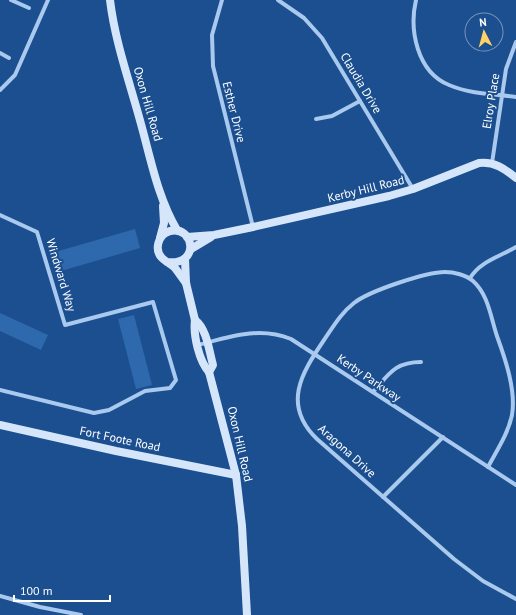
<svg xmlns="http://www.w3.org/2000/svg" width="516" height="615" font-family="'PT Sans',sans-serif">
	<style>
		.green { fill: #2e69ad }
		.lines { fill: none; stroke-linecap: round; stroke-linejoin: round }
		.street { stroke: #a9c9ee; stroke-width: 4 }
		.secondary { stroke: #d6e6fa; stroke-width: 8 }
		.labels { text-anchor: middle; stroke-width: 4; stroke-linejoin: round; paint-order: stroke }
		.street-label { font-size: 12px; fill: #fff; stroke: #1b4f8f }
	</style>
	<rect width="100%" height="100%" fill="#1b4f8f"/>
	<g class="green">
		<polygon points="135,229 140,248 61,271 55,252"/>
		<polygon points="0,313 48,335 41,350 0,331"/>
		<polygon points="134,315 152,385 136,389 118,319"/>
	</g>
	<g class="lines">
		<g class="street">
			<polyline points="11,0 29,8"/>
			<polyline points="222,0 212,35 213,66 253,227"/>
			<polyline points="278,0 304,18 322,38 413,189"/>
			<path d="M416,0c-7,30 1,72 33,85 21,9 45,9 67,12"/>
			<polyline points="0,53 9,58"/>
			<polyline points="0,90 15,75 48,0"/>
			<polyline points="316,119 332,116 360,101"/>
			<polyline points="492,163 506,69 516,42"/>
			<polyline points="0,215 37,232 65,325 153,302 176,380 170,388 145,391 109,410 94,413 0,390"/>
			<path d="M470,278c11,-17 29,-21 46,-31"/>
			<path d="M198,345c31,-8 61,-19 93,-6l225,146"/>
			<path d="M373,392c16,-18 22,-30 48,-30"/>
			<path d="M488,467c9,-17 20,-33 24,-52 4,-24 -6,-54 -14,-76 -7,-19 -9,-44 -25,-58 -7,-6 -19,-9 -28,-9 -19,0 -76,19 -91,31 -13,10 -21,24 -30,37 -23,34 -42,65 -7,99l137,120 29,22 33,18"/>
			<polyline points="383,497 443,437"/>
			<polyline points="0,596 40,607 81,615"/>
		</g>
		<g class="secondary">
			<path d="M110,0c5,42 20,83 31,124 10,36 17,74 36,106"/>
			<path d="M187,237l27,-2 39,-8 136,-31 24,-7 66,-26c15,-2 26,6 37,15"/>
			<polyline points="160,238 164,223 163,206"/>
			<polyline points="191,249 211,237"/>
			<path d="M185,259l1,24 9,37c-2,15 4,41 14,52l27,103 6,51 5,89"/>
			<path d="M167,262c34,4 27,-37 3,-31 -12,3 -16,19 -8,27 4,4 9,6 13,10 4,5 7,10 11,15"/>
			<path d="M195,320c12,9 14,31 18,45l-4,7"/>
			<polyline points="0,425 116,451 236,475"/>
		</g>
	</g>
	<g class="labels">
		<g class="street-label">
			<text transform="translate(361 83) rotate(59)" y="4">Claudia Drive</text>
			<text transform="translate(491 101) rotate(-81)" y="4">Elroy Place</text>
			<text transform="translate(148 104) rotate(74)" y="4">Oxon Hill Road</text>
			<text transform="translate(234 112) rotate(76)" y="4">Esther Drive</text>
			<text transform="translate(366 189) rotate(-14)" y="4">Kerby Hill Road</text>
			<text transform="translate(61 275) rotate(73)" y="4">Windward Way</text>
			<text transform="translate(369 378) rotate(34)" y="4">Kerby Parkway</text>
			<text transform="translate(120 439) rotate(12)" y="4">Fort Foote Road</text>
			<text transform="translate(240 444) rotate(77)" y="4">Oxon Hill Road</text>
			<text transform="translate(347 451) rotate(42)" y="4">Aragona Drive</text>
		</g>
	</g>
	<g transform="translate(484 32) rotate(354)"><circle r="19" fill="#1b4f8f" stroke="#7695bc"/>
	<path d="M0-3L7 15L0 10L-7 15Z" fill="#ffd166"/>
	<text y="-6" font-size="11" font-weight="bold" text-anchor="middle" fill="#ffffff">N</text>
	</g>
	<path d="M14 595v6h96v-6" fill="none" stroke="#ffffff" stroke-width="2"/>
	<text x="20" y="595" font-size="12" fill="#ffffff" stroke="#1b4f8f" stroke-width="3" paint-order="stroke">100 m</text>
</svg>
